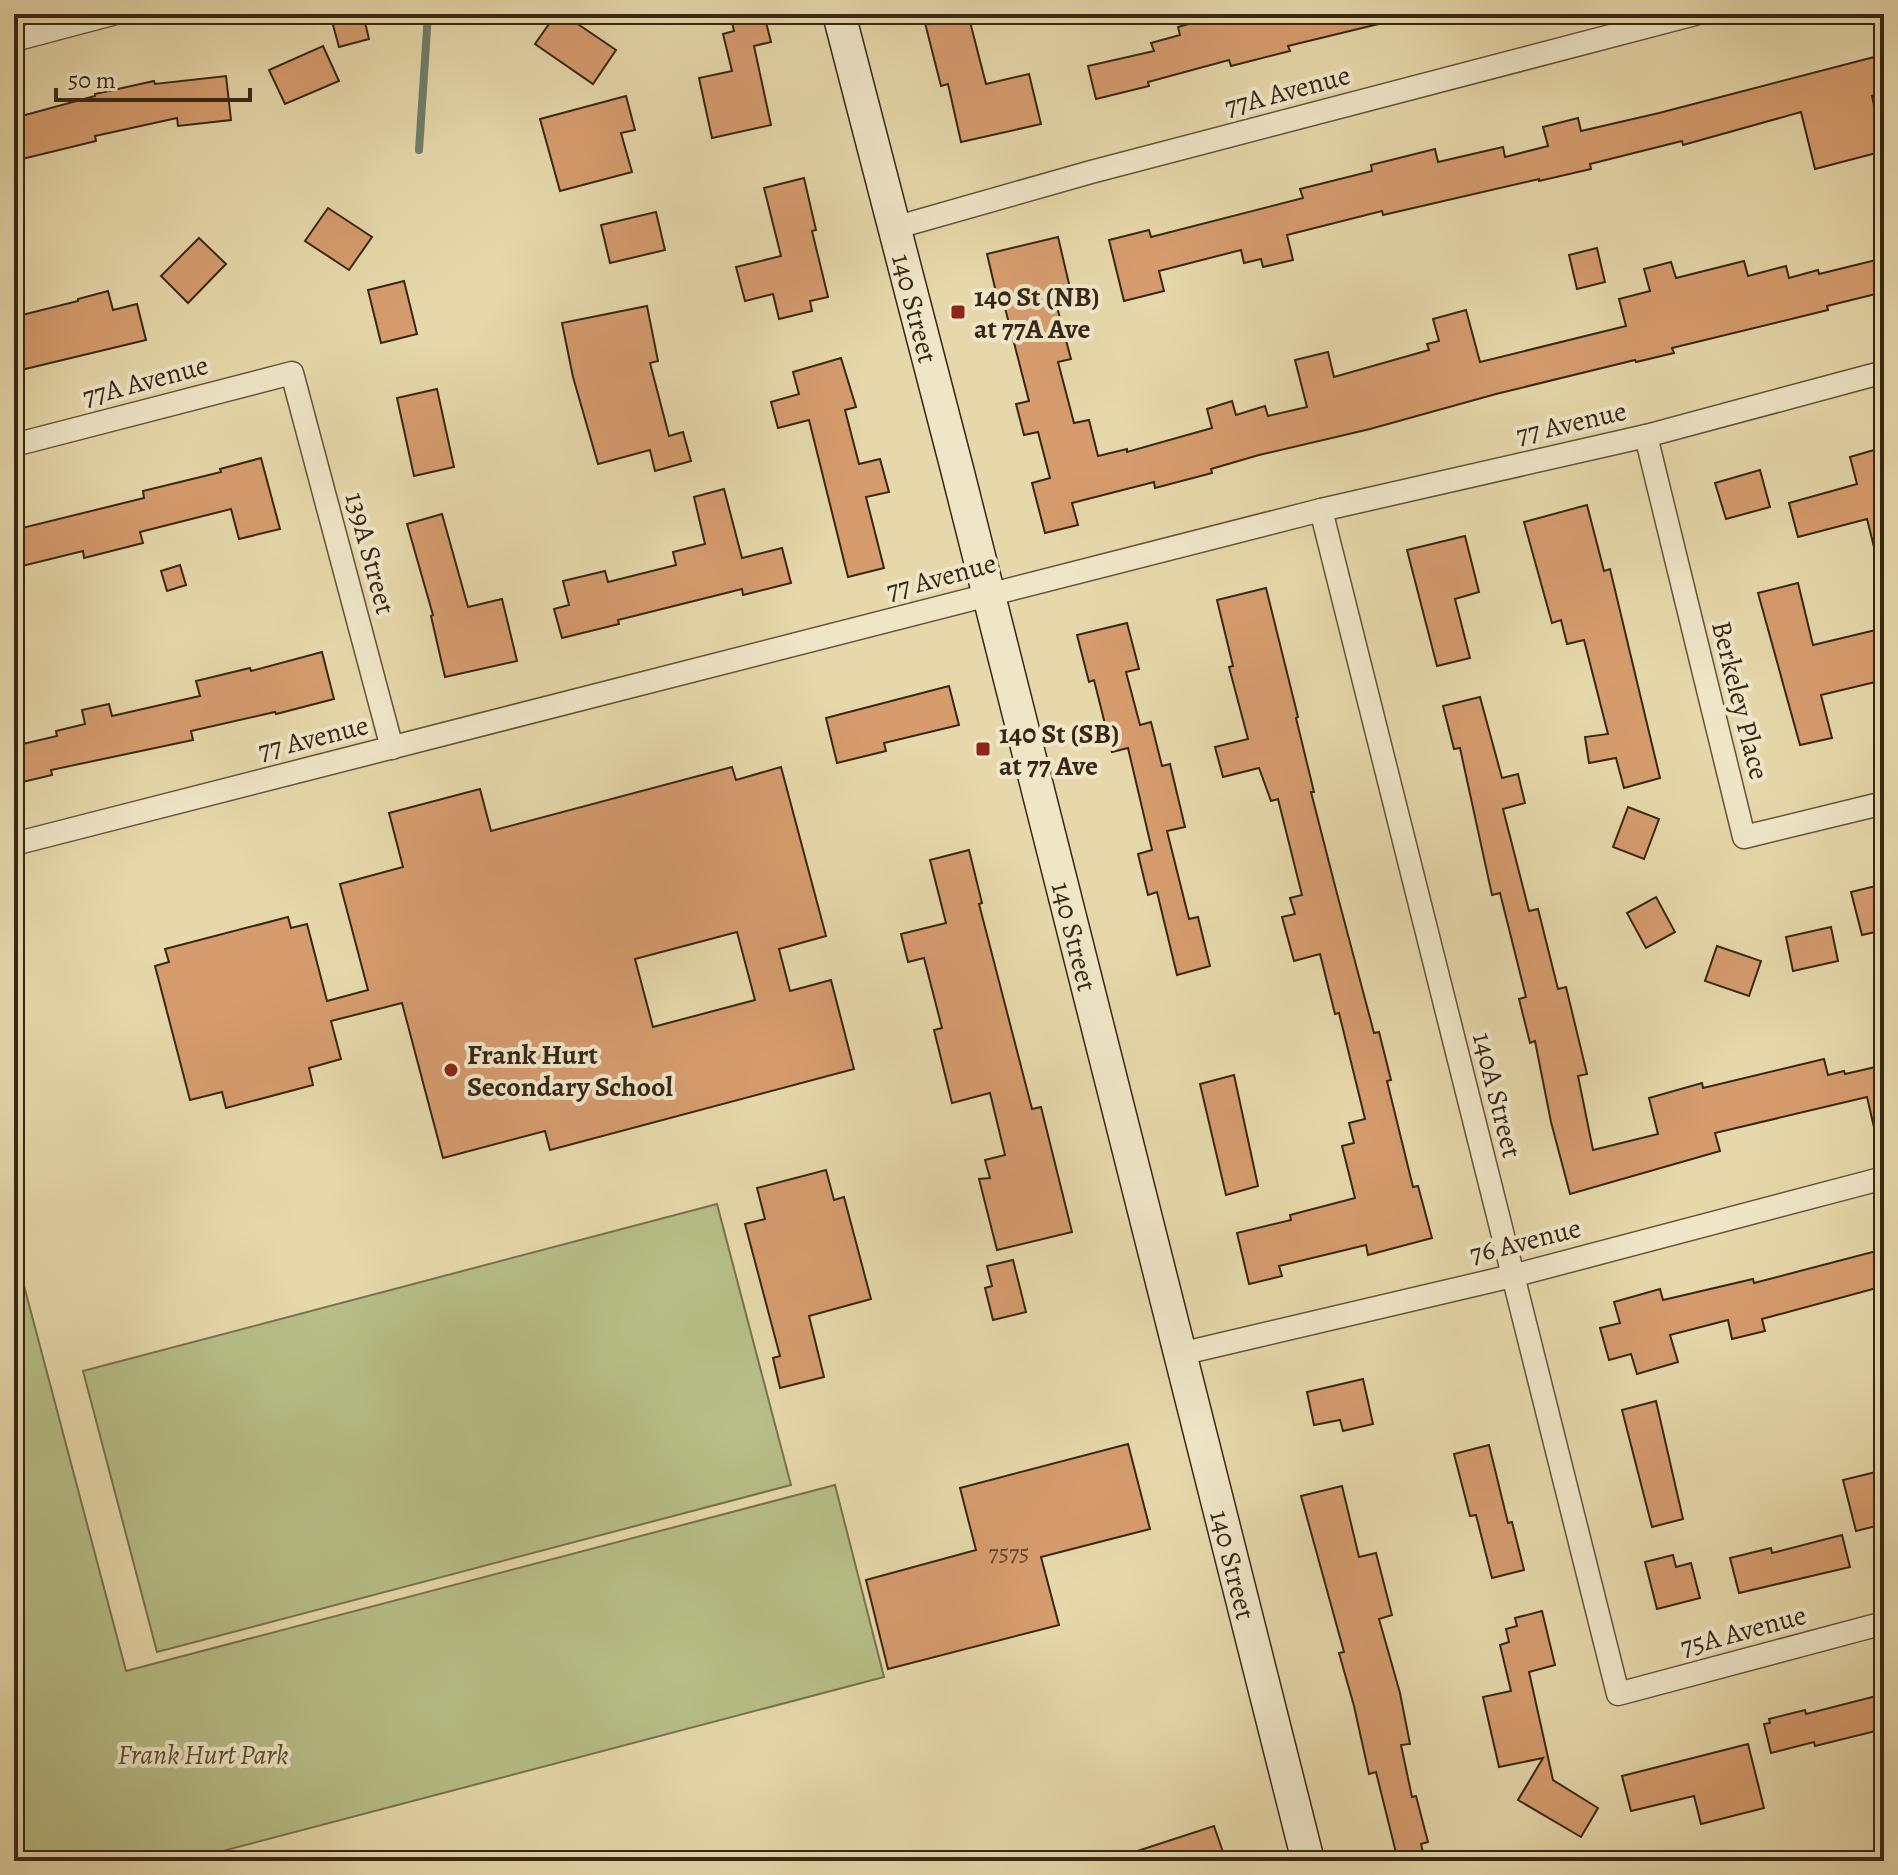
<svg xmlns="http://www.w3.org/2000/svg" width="1898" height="1875" font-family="Alegreya,serif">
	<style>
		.green { fill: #b7be87; stroke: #78724e; stroke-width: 2 }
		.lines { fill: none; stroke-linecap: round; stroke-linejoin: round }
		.stream { stroke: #707f6d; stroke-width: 8 }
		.building { fill: #d69c6e; stroke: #382715; stroke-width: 2; fill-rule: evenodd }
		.street-casing { stroke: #64533a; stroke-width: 25 }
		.secondary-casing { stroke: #382715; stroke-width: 35 }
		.street { stroke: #efe6c8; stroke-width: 22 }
		.secondary { stroke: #efe6c8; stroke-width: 32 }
		.poi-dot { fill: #8f2418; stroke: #efe6c8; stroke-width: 3 }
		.labels { text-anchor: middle; stroke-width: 8; stroke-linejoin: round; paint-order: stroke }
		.number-label { font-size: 24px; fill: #60442b }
		.street-label { font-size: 28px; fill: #382715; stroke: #efe6c8 }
		.poi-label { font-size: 28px; font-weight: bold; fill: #382715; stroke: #efe6c8; text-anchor: start }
		.park-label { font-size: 28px; font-style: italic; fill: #584d32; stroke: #efe6c8 }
	</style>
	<rect width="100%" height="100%" fill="#e6d8aa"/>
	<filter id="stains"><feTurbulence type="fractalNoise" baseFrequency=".0025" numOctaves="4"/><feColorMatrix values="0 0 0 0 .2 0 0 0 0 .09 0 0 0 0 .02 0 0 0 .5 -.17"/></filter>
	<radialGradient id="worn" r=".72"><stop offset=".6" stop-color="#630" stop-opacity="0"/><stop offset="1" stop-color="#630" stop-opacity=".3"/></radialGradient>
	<g class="green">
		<polygon points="717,1204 791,1485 157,1652 83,1371"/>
		<polygon points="14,1248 126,1671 835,1485 884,1677 185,1861 14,1861"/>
	</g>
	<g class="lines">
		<polyline class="stream" points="419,150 428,14"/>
	</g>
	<g class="building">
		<polygon points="330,14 363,14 369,39 339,47"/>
		<polygon points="556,14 563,14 616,50 593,84 535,44"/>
		<polygon points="730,14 764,14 771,42 754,46 771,125 712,138 699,78 732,71 723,34 734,31"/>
		<polygon points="942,14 968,14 986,84 1029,74 1041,124 961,142 948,84 941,86 924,19"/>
		<polygon points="1225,14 1386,14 1387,22 1288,46 1290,51 1231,66 1229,60 1148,82 1149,86 1096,99 1088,66 1154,51 1151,43 1180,35 1178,27"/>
		<polygon points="323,46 339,81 285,104 269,70"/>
		<polygon points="1878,56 1884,79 1884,92 1872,96 1884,151 1815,169 1801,112 1683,145 1682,141 1590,164 1591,169 1539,181 1539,179 1383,215 1382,211 1287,235 1293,260 1263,267 1261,259 1244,263 1241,250 1159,271 1164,291 1124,301 1109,240 1149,230 1151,237 1303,198 1300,189 1372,171 1371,165 1435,149 1438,162 1503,147 1505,157 1548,146 1543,127 1578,118 1581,131 1659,113"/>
		<polygon points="226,76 231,120 178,126 177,118 95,136 96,141 14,161 14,118 95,96 95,94 154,81 155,84"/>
		<polygon points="626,96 635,130 621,133 632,172 560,191 540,119"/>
		<polygon points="804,178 816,230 812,231 828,297 810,301 812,311 779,319 773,294 745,301 736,267 781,256 764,188"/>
		<polygon points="328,208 372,237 349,270 305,241"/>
		<polygon points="656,212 665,250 610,263 601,225"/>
		<polygon points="1058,237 1070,288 1053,292 1071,359 1058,362 1074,423 1089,420 1098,456 1127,449 1127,452 1212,428 1207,409 1232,401 1236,415 1265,406 1268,416 1307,407 1295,360 1328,352 1334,377 1429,350 1427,344 1439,341 1433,319 1466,310 1480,362 1626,326 1619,299 1650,291 1644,269 1671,262 1676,278 1744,261 1748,276 1786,266 1789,278 1818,270 1819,274 1884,258 1884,292 1827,306 1828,310 1672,348 1674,353 1636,362 1635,360 1496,394 1370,429 1259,455 1211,469 1212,473 1155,488 1154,482 1072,503 1078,525 1045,533 1032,483 1050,478 1038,432 1024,435 1016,404 1029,401 1004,304 999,305 987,254"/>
		<polygon points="199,238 226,264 188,303 161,276"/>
		<polygon points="1597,248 1605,282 1577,289 1569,255"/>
		<polygon points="404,281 417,334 381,343 368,290"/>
		<polygon points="108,291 113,310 137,304 146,340 21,370 14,343 14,317 78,301 78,299"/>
		<polygon points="647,306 658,361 650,363 669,436 683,432 691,461 655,471 650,450 598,464 573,377 562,323"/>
		<polygon points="841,358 856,407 845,410 859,464 880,459 889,492 866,497 884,568 848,577 809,420 778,428 771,402 799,394 793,372"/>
		<polygon points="437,389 454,467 414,476 397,398"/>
		<polygon points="1884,447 1884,558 1877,559 1867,519 1798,537 1789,503 1857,484 1850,457"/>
		<polygon points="261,458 280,529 239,539 231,509 140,532 143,543 84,558 83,551 14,568 14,530 144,498 143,491 221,472 220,469"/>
		<polygon points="1760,470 1770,507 1726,519 1715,483"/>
		<polygon points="724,489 742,558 782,548 791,583 743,595 742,589 618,620 619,624 562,638 554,609 569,605 563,581 605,571 608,582 676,565 673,552 705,544 694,497"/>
		<polygon points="1587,505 1604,571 1610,569 1660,778 1624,788 1616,758 1589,763 1585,737 1608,734 1584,640 1567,644 1561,620 1552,623 1524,522"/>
		<polygon points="442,514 468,607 502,599 517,661 445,677 431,616 433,615 407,524"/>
		<polygon points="1465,536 1479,592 1455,599 1470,658 1437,666 1407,550"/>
		<polygon points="180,565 186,585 167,591 161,571"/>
		<polygon points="1798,583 1813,645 1884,628 1884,680 1821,695 1832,738 1800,745 1758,593"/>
		<polygon points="1266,588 1298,717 1296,718 1314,792 1311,792 1335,886 1374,1033 1379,1032 1391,1080 1387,1081 1413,1187 1418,1186 1432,1238 1368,1255 1366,1245 1279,1266 1282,1276 1249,1284 1237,1233 1291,1220 1290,1215 1355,1198 1342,1146 1354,1143 1349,1123 1365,1119 1339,1013 1335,1014 1320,954 1294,961 1282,917 1295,914 1290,898 1302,895 1278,799 1271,801 1259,768 1223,777 1215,747 1248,739 1229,667 1233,666 1217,600"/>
		<polygon points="1127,623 1139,669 1126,672 1140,725 1151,722 1162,766 1170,764 1185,827 1167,831 1189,919 1198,917 1210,966 1177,975 1157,892 1148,895 1138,854 1152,850 1128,748 1112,752 1094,680 1089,682 1077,635"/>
		<polygon points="322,652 334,699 276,714 275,712 191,731 193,740 51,770 52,775 14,784 14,746 57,736 56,731 85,724 82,710 109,704 112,716 200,696 196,681 250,668 251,671"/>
		<polygon points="949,686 959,725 884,743 886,751 837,763 826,718"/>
		<polygon points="1480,697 1502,778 1518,774 1525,803 1503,809 1529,911 1538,909 1558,989 1566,987 1587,1074 1578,1076 1593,1150 1658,1134 1649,1098 1702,1083 1703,1088 1824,1059 1828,1075 1844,1071 1845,1074 1884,1065 1884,1135 1876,1136 1867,1097 1715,1133 1720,1151 1570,1194 1551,1122 1535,1041 1530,1043 1519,999 1526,997 1500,893 1492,895 1460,748 1454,749 1443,706"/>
		<path d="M732,767l4,13 45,-13 45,169 -47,13 11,42 41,-11 23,89 -304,81 -5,-19 -102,27 -41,-155 -71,18 10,38 -32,9 4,17 -87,23 -4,-16 -32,8 -35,-134 14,-4 -4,-13 123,-32 3,11 16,-4 20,77 41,-11 -28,-106 63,-17 -14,-54 91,-24 11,42zM737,932l18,68 -102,27 -18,-68z"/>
		<polygon points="1628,807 1659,819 1644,859 1613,847"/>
		<polygon points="969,850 982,903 979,904 1032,1109 1041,1107 1072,1232 997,1250 979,1179 990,1178 985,1160 1005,1155 990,1093 952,1103 934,1030 942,1028 924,958 908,962 901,934 946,923 930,860"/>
		<polygon points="1884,884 1884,930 1862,935 1851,892"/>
		<polygon points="1656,897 1675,932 1646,948 1627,913"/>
		<polygon points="1831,927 1838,961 1793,971 1786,937"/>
		<polygon points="1717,946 1761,961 1749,996 1705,981"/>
		<polygon points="1234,1075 1258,1186 1226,1195 1200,1084"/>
		<polygon points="826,1170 834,1200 844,1197 871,1299 809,1316 824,1377 780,1388 773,1358 780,1356 745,1224 765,1219 757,1188"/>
		<polygon points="1884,1249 1884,1286 1762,1319 1765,1331 1732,1339 1728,1320 1670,1335 1678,1362 1637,1374 1631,1354 1609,1360 1600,1328 1620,1323 1614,1302 1660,1289 1663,1300 1753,1279 1754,1283"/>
		<polygon points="1013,1260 1026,1312 993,1320 985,1288 992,1286 987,1266"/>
		<polygon points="1363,1379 1373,1424 1343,1431 1340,1420 1314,1425 1307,1392"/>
		<polygon points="1656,1401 1683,1519 1652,1527 1622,1410"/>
		<polygon points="1128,1444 1150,1529 1041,1557 1059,1625 888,1669 866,1580 976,1550 960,1488"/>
		<polygon points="1489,1445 1508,1523 1512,1522 1524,1570 1492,1578 1476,1515 1470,1516 1454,1454"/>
		<polygon points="1884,1470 1884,1524 1856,1531 1843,1480"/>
		<polygon points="1342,1486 1359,1557 1376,1553 1392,1615 1379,1619 1400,1693 1410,1744 1401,1745 1412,1797 1416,1796 1428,1842 1421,1844 1425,1861 1398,1861 1376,1772 1369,1774 1354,1706 1339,1653 1344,1652 1301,1496"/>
		<polygon points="1842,1535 1850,1567 1739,1593 1730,1558 1771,1548 1772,1553"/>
		<polygon points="1673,1555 1676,1567 1691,1563 1700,1598 1657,1609 1645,1562"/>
		<polygon points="1542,1611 1555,1665 1529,1672 1553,1780 1598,1808 1581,1837 1518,1800 1543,1758 1499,1767 1483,1697 1511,1691 1500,1645 1509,1642 1506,1629 1517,1626 1515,1618"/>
		<polygon points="1884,1694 1884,1729 1815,1746 1814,1742 1771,1753 1764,1724 1770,1723 1769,1719 1805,1710 1806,1714"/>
		<polygon points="1748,1744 1764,1808 1701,1824 1694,1796 1631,1811 1622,1776"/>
		<polygon points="1214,1826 1226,1861 1120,1861 1119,1857"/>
	</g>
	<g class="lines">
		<defs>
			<g id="street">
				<polyline points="14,40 112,14"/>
				<polyline points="894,228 1091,172 1695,14"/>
				<polyline points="1646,436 1744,837 1884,803"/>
				<polyline points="14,445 292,373 392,748"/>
				<polyline points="1321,510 1618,1694 1884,1623"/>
				<polyline points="14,844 1321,510 1646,436 1884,372"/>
				<polyline points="1180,1354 1512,1276 1884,1178"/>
			</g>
			<g id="secondary">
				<path id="s1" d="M839,14l118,455 351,1392"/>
			</g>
		</defs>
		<use href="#street" class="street-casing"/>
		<use href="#secondary" class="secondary-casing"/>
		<use href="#street" class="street"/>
		<use href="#secondary" class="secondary"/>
	</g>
	<g class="poi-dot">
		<rect x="950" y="304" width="16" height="16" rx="4"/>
		<rect x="975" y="741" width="16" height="16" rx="4"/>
		<circle cx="451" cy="1070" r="8"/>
	</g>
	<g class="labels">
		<g class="number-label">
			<text x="1009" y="1561">7575</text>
		</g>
		<g class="street-label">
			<text transform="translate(1287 90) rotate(-15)" y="10">77A Avenue</text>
			<text dy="10" stroke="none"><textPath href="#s1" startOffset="304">140 Street</textPath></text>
			<text transform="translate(145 380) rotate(-15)" y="10">77A Avenue</text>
			<text transform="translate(1571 422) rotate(-13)" y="10">77 Avenue</text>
			<text transform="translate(371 553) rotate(75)" y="10">139A Street</text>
			<text transform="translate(941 576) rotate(-15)" y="10">77 Avenue</text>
			<text transform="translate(1741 700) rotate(76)" y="10">Berkeley Place</text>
			<text transform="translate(313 737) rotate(-14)" y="10">77 Avenue</text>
			<text dy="10" stroke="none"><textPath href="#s1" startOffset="952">140 Street</textPath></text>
			<text transform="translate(1498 1095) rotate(76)" y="10">140A Street</text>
			<text transform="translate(1525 1240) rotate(-14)" y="10">76 Avenue</text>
			<text dy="10" stroke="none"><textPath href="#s1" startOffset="1600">140 Street</textPath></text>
			<text transform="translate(1743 1630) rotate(-15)" y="10">75A Avenue</text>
		</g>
		<g class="poi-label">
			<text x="974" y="306">140 St (NB)<tspan x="974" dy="32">at 77A Ave</tspan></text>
			<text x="999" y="743">140 St (SB)<tspan x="999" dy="32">at 77 Ave</tspan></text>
			<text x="467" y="1064">Frank Hurt<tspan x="467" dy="32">Secondary School</tspan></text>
		</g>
		<g class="park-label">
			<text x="203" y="1764">Frank Hurt Park</text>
		</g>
	</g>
	<rect width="1898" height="1875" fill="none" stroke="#e6d8aa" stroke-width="48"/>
	<rect x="16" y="16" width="1866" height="1843" fill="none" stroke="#382715" stroke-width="4"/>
	<rect x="24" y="24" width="1850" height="1827" fill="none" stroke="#382715" stroke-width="2"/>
	<path d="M56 88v12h194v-12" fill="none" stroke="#382715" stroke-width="4"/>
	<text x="68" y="88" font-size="24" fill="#382715" stroke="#efe6c8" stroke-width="6" paint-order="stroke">50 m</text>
	<rect width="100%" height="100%" filter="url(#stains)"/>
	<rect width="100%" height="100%" fill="url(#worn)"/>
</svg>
